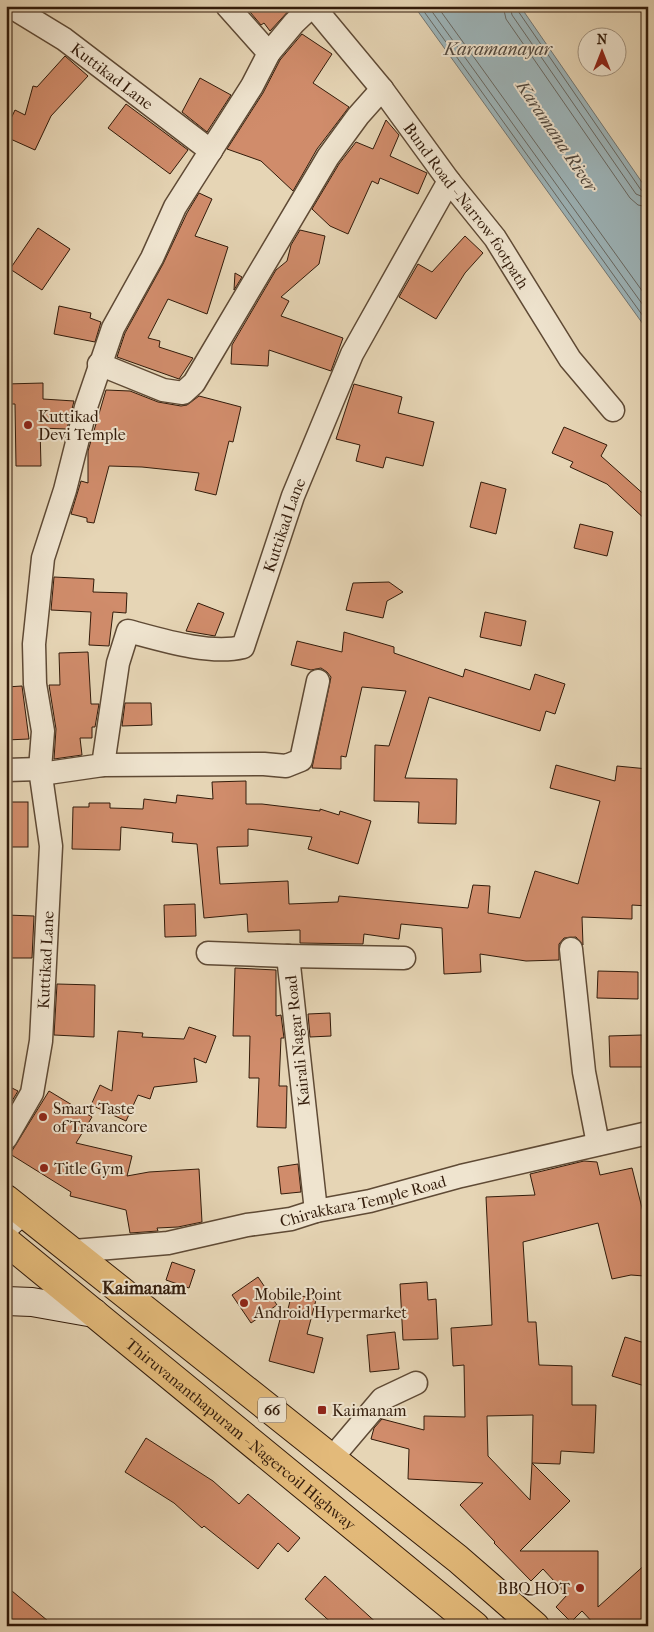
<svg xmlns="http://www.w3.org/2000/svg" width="654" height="1632" font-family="'IM FELL French Canon',serif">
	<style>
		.water { fill: #9db5ba; stroke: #727774 }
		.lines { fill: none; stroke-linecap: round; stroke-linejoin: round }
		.shore { stroke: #686862; stroke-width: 1 }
		.building { fill: #d08c6b; stroke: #321b0a; fill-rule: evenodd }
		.street-casing { stroke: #5f4a35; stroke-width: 25 }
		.secondary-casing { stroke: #321b0a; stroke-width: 30 }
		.primary-casing { stroke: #321b0a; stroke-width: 30 }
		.street { stroke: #efe4cf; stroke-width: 22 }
		.secondary { stroke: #efe4cf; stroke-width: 28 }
		.primary { stroke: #e3ba7a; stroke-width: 28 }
		.poi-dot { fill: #8f2418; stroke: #efe4cf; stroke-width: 2 }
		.labels { text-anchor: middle; stroke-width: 4; stroke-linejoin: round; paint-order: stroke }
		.shield { fill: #efe4cf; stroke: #6b5745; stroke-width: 1 }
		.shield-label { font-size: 15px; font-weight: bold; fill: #321b0a }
		.street-label { font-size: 16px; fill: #321b0a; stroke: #efe4cf }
		.poi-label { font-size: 16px; fill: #321b0a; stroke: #efe4cf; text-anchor: start }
		.water-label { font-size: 18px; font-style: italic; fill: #52493f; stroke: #efe4cf }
		.neighbourhood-label { font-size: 18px; font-weight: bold; fill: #321b0a; stroke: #efe4cf }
	</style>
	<rect width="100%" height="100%" fill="#e6d5b5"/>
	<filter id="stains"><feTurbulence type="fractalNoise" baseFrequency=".004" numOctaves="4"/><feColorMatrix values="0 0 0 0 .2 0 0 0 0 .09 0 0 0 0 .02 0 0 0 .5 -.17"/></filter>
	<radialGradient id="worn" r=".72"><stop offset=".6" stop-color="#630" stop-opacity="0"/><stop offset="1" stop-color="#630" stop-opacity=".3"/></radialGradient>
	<polygon class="water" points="414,6 520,6 648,191 648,331"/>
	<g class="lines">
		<g class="shore">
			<polyline points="420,6 648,323"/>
			<polyline points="428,6 648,312"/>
			<polyline points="437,6 648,299"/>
			<polyline points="503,6 506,19 630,198 638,205 648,207"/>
			<polyline points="510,6 512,15 636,194 648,199"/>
			<polyline points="517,6 518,11 641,190 648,193"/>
		</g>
	</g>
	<g class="building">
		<polygon points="245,6 293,6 270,31 264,23 261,25"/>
		<polygon points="302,34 332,54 313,83 349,107 317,149 293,191 261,161 227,149 263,93 280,60"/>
		<polygon points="65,56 88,76 51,116 35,150 6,137 6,129 15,110 25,115 33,86 37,87"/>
		<polygon points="200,78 231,95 207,132 182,112"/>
		<polygon points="126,104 188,150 170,174 108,128"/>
		<polygon points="386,120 399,135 390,156 427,173 418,194 380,178 378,184 372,181 348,234 330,226 312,209 339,164 356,142 373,149"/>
		<polygon points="199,193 212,199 195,236 228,247 207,314 168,299 148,338 160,341 159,347 193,358 179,379 117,357 125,333 163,264 187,213"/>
		<polygon points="38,228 70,249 42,290 10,269"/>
		<polygon points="300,230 325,236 319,264 281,297 289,301 281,316 343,338 331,371 269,350 268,366 231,364 232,345 276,270 287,261 291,245"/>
		<polygon points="465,236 483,253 465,273 436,319 399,297 418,264 432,272"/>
		<polygon points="235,273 242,277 234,290"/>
		<polygon points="59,306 91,313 90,318 101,322 95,342 54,334"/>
		<polygon points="43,383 43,399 74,401 67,429 40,428 41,466 16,466 15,404 6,404 6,384"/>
		<polygon points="354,384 402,397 398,413 434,422 423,466 386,457 383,468 356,461 360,445 336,439"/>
		<polygon points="106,390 130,391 158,402 181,406 187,405 199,396 241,407 233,442 229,441 216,495 195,490 199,473 142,467 109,466 94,523 87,522 87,518 71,514 81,481 88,483 88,451"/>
		<polygon points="564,427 607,445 601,456 648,498 648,522 607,484 570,467 573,462 552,453"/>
		<polygon points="481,482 506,489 496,534 470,527"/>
		<polygon points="580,524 613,532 607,556 574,548"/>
		<polygon points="54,577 94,579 93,592 127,593 126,613 113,612 109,646 89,645 91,612 51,610"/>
		<polygon points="389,582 403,592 387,601 383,618 346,610 353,583"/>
		<polygon points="198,603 224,613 215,636 186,631"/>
		<polygon points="485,612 526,621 521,646 480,637"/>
		<polygon points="344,632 394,647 394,653 463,677 465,669 530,690 535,674 565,684 555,714 546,711 540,731 429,697 405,778 457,779 456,824 418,823 419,802 374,801 375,745 389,746 406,691 362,687 346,757 341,756 341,769 312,768 331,677 327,672 321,668 311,670 291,665 297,641 342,652"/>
		<polygon points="88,652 91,704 99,704 95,727 92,727 92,738 80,738 82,755 54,759 56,729 49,685 60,685 59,653"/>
		<polygon points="22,686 29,739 6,740 6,687"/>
		<polygon points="125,703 151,703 152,725 122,726"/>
		<polygon points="556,765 615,781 617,766 648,769 648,906 632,905 632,919 582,917 583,945 576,937 564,938 559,944 559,960 526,961 480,954 481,972 444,974 442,928 401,924 399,939 364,934 363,944 300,943 300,930 248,932 247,914 204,918 197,844 172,842 173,833 121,827 120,850 72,849 73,807 89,807 89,803 110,803 110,808 143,809 144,799 176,803 177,795 213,799 212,782 246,781 246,804 262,804 320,811 320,809 339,815 340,811 371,821 358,864 308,849 312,837 248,829 248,846 217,847 220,884 288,881 289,904 338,902 339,896 468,908 473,885 490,886 488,913 520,918 535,871 578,884 600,801 550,788"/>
		<rect x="6" y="802" width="22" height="45"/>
		<polygon points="195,904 196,936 165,937 164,905"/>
		<polygon points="6,915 34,916 32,958 6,958"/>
		<polygon points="235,968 276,970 276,1016 281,1015 284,1038 281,1038 279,1086 287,1086 286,1128 257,1127 259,1078 249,1078 250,1036 233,1036"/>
		<polygon points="598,971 638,972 638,999 597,998"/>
		<polygon points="57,984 95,985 94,1037 54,1035"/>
		<polygon points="330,1013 331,1036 310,1037 308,1014"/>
		<polygon points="189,1027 216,1036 206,1063 194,1058 197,1082 154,1087 150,1099 138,1095 126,1121 91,1105 100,1085 112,1091 118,1031 143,1033 142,1037 184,1039"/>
		<polygon points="642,1035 643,1067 610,1067 609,1036"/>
		<polygon points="6,1085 18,1091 6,1111"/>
		<polygon points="49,1091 92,1117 76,1143 132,1156 127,1176 149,1172 199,1169 202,1222 178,1227 157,1228 158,1231 130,1233 126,1210 70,1196 71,1192 10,1154"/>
		<path d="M584,1161l13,1 3,13 32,-7 15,60 -3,48 -13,-1 -19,4 -14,-56 -75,19 5,80h8l3,43 33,1v39h24l-2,48 -33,-2 -1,13 -28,-1 38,38 -50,50h78v56l50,-45v57l-8,7h-44l-14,-15 -11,11 -15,-15 11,-12 -24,-26 -12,12 -37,-38 1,-1 -35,-37 23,-22 -75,-4 1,-30 -38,-10 3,-11 8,-9 42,11v-14l41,1 -1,-52 -11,1 -2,-38 41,-3 -6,-128 49,-2 -5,-21zM533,1415l-1,48 -2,37 -42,-44 -1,-40z"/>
		<polygon points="298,1164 301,1192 281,1194 278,1167"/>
		<polygon points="172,1262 195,1270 189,1288 166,1280"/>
		<polygon points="258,1277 277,1305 251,1323 232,1295"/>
		<polygon points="427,1282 428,1300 436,1299 438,1339 403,1340 400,1284"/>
		<polygon points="292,1293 316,1300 307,1334 323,1338 314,1373 269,1361 282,1312 286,1317"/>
		<polygon points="395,1332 399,1369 370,1372 367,1335"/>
		<polygon points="625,1337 648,1344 648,1387 612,1376"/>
		<polygon points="146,1438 213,1481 239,1504 248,1494 300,1538 288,1552 278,1543 258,1569 204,1526 202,1528 174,1503 125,1472"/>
		<polygon points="325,1576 380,1626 335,1626 305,1599"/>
		<polygon points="6,1586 54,1626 6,1626"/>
	</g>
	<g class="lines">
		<defs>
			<g id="street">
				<path id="s1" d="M10,6l54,33 147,112"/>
				<polyline points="227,6 269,53"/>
				<path id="s2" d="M313,6l69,83 67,92 46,57 75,121 43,51"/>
				<polyline points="99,364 163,390 183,393 194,383 328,157 358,116 382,89"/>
				<polyline points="103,765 264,764 286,766 301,760 318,681"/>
				<polyline points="6,770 40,769"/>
				<path id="s3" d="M41,774l62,-9 15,-102 10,-32c34,9 81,24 115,16l50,-151 59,-142 97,-173"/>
				<polyline points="571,949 584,1072 598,1144"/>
				<polyline points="208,953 288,956"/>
				<path id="s4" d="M6,1138l26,-45 9,-52 10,-195 -11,-77 3,-38 -8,-47 -1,-40 9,-86 22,-68 21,-83 27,-79 39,-70 23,-51 77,-121 17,-33 25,-30 18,-17"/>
				<polyline points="316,1211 288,956 404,958"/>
				<path id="s5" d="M74,1251l94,-8 79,-18 44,-6 25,-8 54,-10 91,-25 187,-43"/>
				<polyline points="332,1458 382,1399 416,1383"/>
			</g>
			<g id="secondary">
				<polyline points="6,1225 20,1212"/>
				<polyline points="6,1301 32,1302 94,1313"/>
			</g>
			<g id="primary">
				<polyline points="6,1199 458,1559 535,1626"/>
				<path id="s6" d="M6,1241l469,385"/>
			</g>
		</defs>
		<use href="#street" class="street-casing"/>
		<use href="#secondary" class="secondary-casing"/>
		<use href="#primary" class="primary-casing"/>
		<use href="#street" class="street"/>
		<use href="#secondary" class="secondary"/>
		<use href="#primary" class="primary"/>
	</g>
	<g class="poi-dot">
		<circle cx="28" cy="425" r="5"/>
		<circle cx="43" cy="1117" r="5"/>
		<circle cx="44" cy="1168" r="5"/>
		<circle cx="244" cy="1303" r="5"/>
		<rect x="317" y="1405" width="10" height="10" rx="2.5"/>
		<circle cx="580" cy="1588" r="5"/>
	</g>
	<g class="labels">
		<rect class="shield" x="258" y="1397.5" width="28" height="25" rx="4"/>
		<g class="shield-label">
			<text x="272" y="1415">66</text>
		</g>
		<g class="street-label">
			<text dy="6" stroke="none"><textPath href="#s1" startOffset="124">Kuttikad Lane</textPath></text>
			<text dy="6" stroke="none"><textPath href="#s2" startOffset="252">Bund Road - Narrow footpath</textPath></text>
			<text dy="6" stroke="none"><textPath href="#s3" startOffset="445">Kuttikad Lane</textPath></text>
			<text dy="6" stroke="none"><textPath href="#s4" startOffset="186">Kuttikad Lane</textPath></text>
			<text transform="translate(297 1041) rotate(-96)" y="6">Kairali Nagar Road</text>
			<text dy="6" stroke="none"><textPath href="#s5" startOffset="294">Chirakkara Temple Road</textPath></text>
			<text dy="6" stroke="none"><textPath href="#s6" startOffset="304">Thiruvananthapuram - Nagercoil Highway</textPath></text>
		</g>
		<g class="poi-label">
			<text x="38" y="422">Kuttikad<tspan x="38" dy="18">Devi Temple</tspan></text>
			<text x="53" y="1114">Smart Taste<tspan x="53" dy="18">of Travancore</tspan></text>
			<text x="54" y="1174">Title Gym</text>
			<text x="254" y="1300">Mobile Point<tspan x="254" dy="18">Android Hypermarket</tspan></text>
			<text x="332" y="1416">Kaimanam</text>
			<text x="570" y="1594" text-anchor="end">BBQ HOT</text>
		</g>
		<g class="water-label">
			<text x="498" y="55">Karamanayar</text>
			<text transform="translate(557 136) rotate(56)" y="6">Karamana River</text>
		</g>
		<g class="neighbourhood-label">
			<text x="144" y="1294">Kaimanam</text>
		</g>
	</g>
	<rect width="654" height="1632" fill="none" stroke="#e6d5b5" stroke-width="25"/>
	<rect x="8" y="8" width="639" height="1617" fill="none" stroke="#321b0a" stroke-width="2.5"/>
	<rect x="12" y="12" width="629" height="1607" fill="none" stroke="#321b0a"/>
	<g transform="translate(602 52)"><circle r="24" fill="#efe4cf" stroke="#a39480"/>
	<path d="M0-4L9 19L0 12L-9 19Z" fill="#8f2418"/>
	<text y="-8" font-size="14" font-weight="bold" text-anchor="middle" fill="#321b0a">N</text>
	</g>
	<rect width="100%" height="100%" filter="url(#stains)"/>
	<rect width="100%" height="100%" fill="url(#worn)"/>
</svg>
